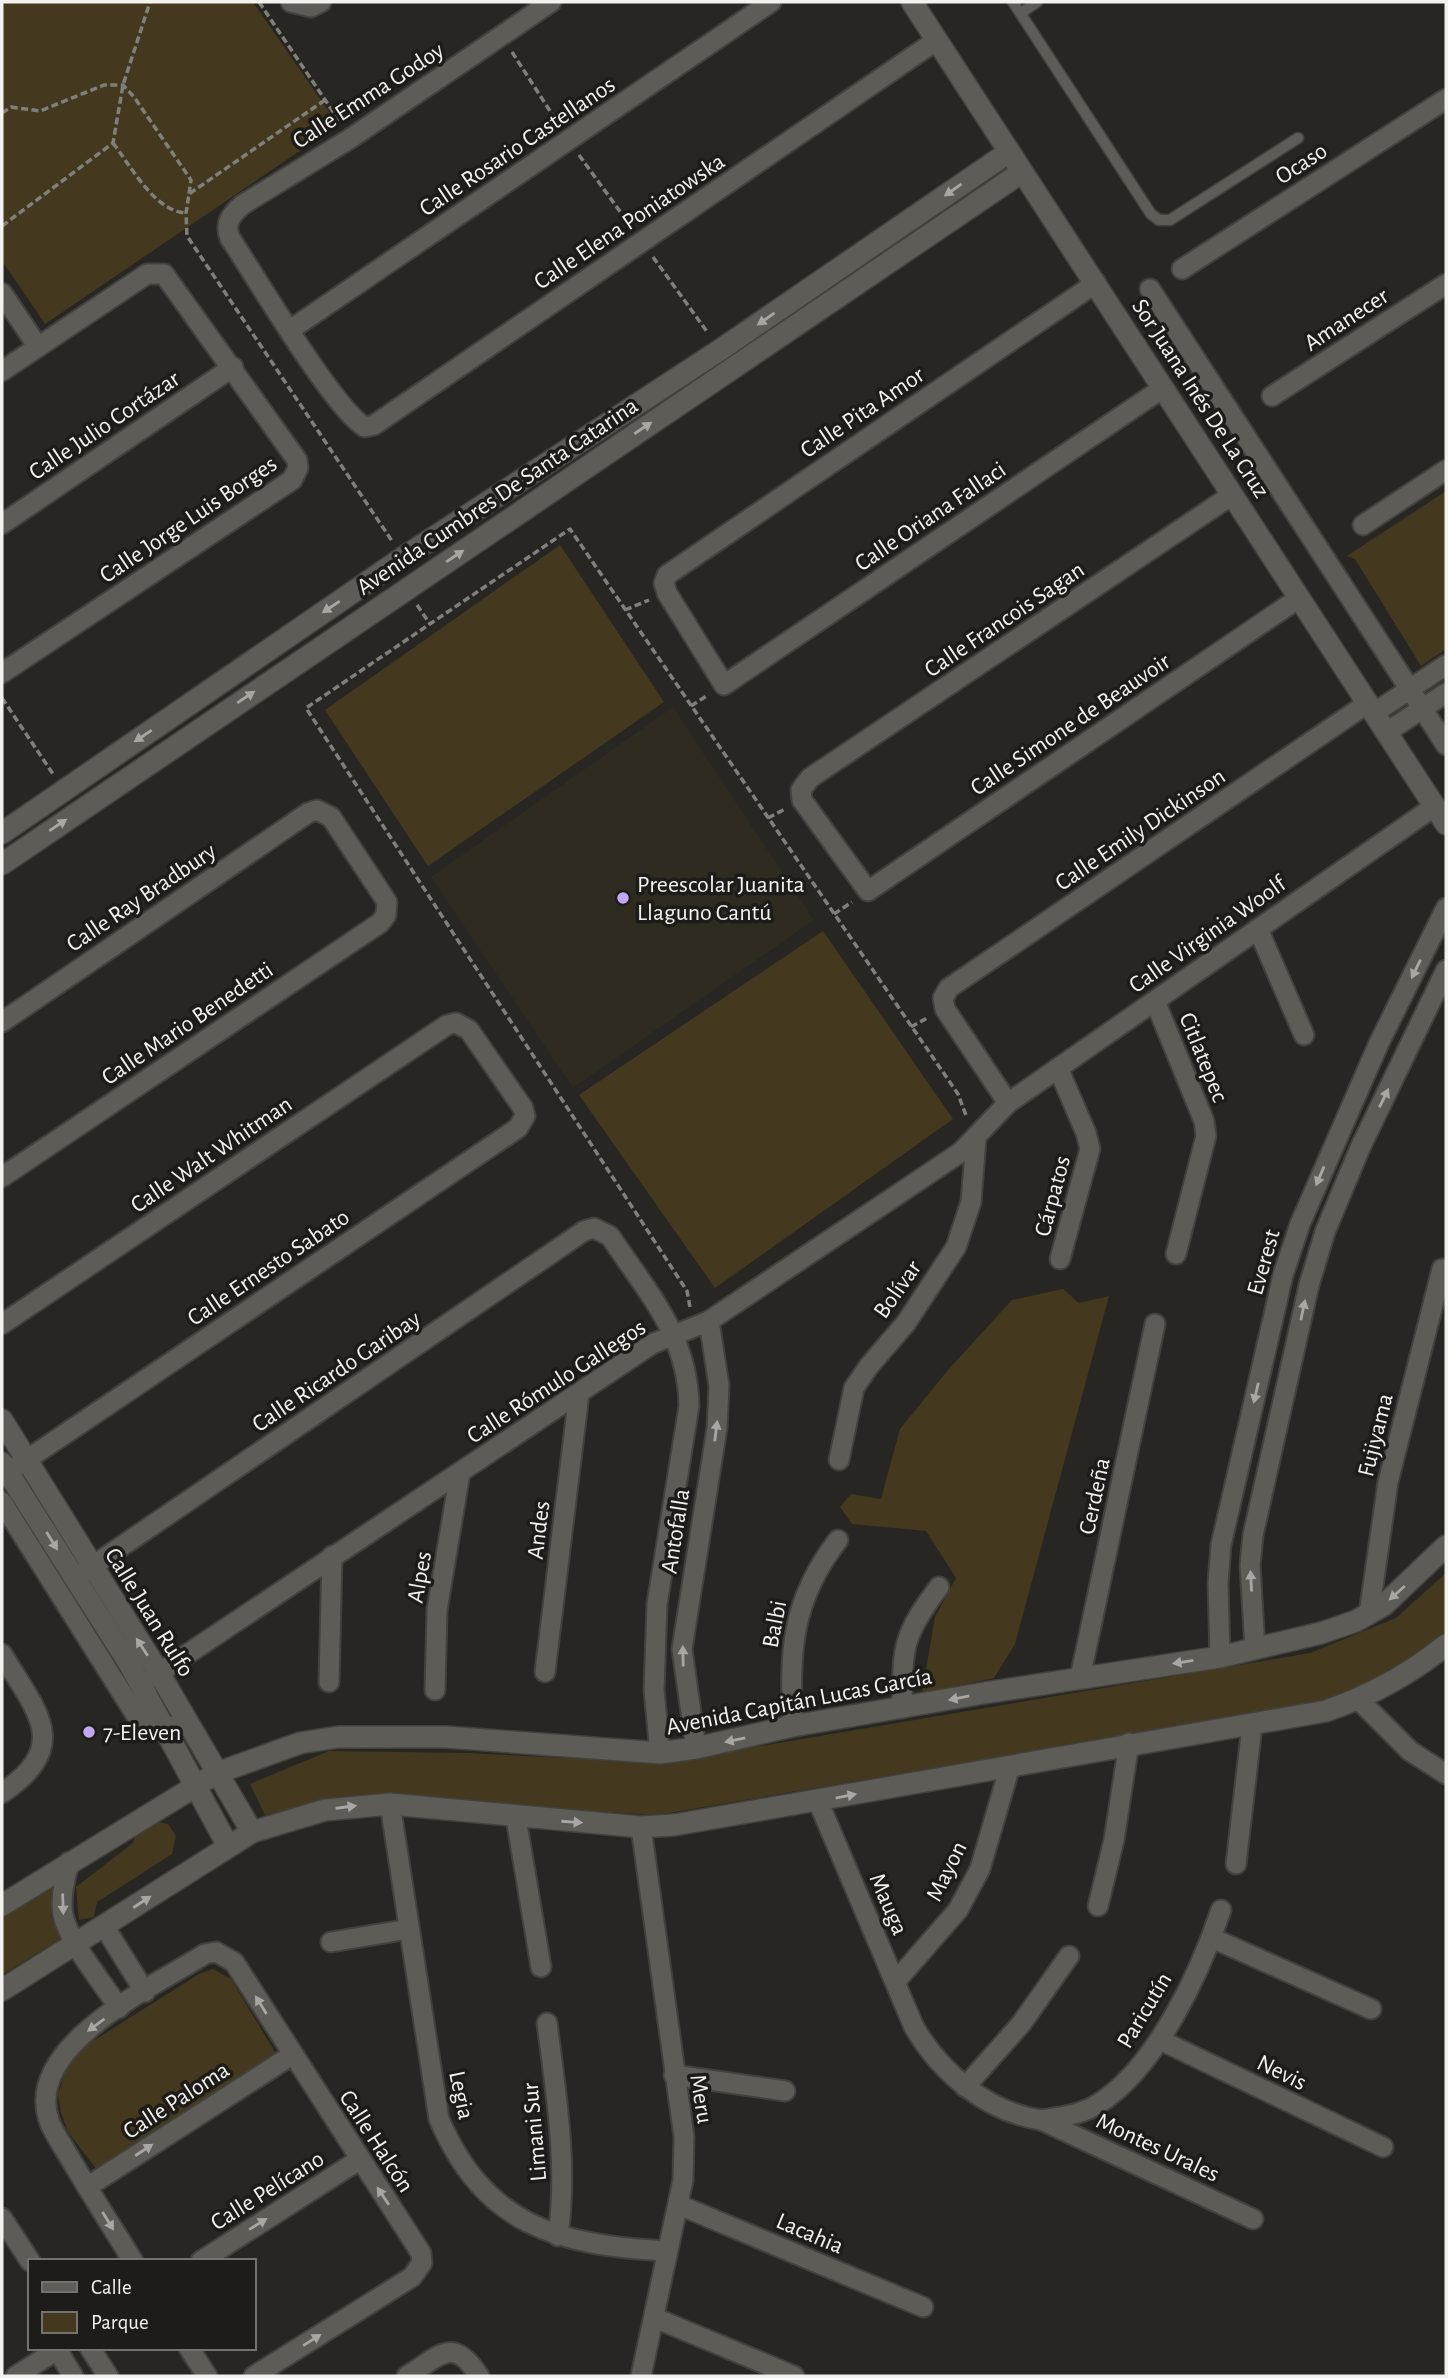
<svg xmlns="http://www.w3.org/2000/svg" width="1448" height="2378" font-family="'Alegreya Sans',sans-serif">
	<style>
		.built { fill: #2f2b21 }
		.green { fill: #44391e }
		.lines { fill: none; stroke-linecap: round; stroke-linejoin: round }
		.service-casing { stroke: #42413d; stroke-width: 13 }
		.minor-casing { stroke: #42413d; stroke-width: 23 }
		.tertiary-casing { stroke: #42413d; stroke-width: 24 }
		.path { stroke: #807f7b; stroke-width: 3.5; stroke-dasharray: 7 3.5; stroke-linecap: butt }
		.service { stroke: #5e5c57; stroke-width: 10 }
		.minor { stroke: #5e5c57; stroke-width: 19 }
		.tertiary { stroke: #5e5c57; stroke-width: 21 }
		.oneway { fill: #a8a7a3 }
		.poi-dot { fill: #c0a8f4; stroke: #1e1c18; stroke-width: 2.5 }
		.labels { text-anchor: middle; stroke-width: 7; stroke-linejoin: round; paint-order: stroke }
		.street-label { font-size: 24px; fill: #f3f2ef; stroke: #1e1c18 }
		.poi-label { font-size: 24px; fill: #f3f2ef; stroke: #1e1c18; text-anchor: start }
	</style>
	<rect width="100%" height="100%" fill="#272622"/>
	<polygon class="built" points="673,707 814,920 573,1088 431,877"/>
	<g class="green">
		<polygon points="2,2 253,2 338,125 45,324 2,261"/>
		<polygon points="1446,491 1446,649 1421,666 1355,559 1347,556"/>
		<polygon points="560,545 664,702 428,866 325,710"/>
		<polygon points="823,931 953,1119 715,1288 579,1095"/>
		<polygon points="1063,1289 1079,1303 1109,1296 1015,1644 994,1678 922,1693 935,1617 956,1578 926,1531 852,1524 840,1507 851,1494 881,1499 900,1429 948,1370 1012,1300"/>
		<polygon points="1446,1573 1446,1632 1407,1664 1331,1700 657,1815 344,1796 265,1815 250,1784 329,1751 469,1753 660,1763 1310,1653 1396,1618"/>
		<polygon points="154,1821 168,1824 176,1836 172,1854 97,1902 94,1917 79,1920 76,1887 133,1843 137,1831"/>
		<polygon points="52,1886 51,1917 63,1937 2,1975 2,1918"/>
		<polygon points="213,1969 231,1979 275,2052 97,2170 68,2132 61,2113 58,2094 67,2067 82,2048 199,1974"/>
	</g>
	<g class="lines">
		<defs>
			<g id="service">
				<polyline points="1013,2 1151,214 1159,220 1170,220 1298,138"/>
				<polyline points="1021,13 1037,2"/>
			</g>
			<g id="minor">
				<polyline points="291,2 311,7 321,2"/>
				<path d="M551,2l-200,136 -109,67c-11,10 -18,18 -12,33 24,36 105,173 135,189l9,-2 563,-385"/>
				<polyline points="1182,269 1446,99"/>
				<polyline points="1096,283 667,575 664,583 667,593 724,685 1163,388"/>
				<polyline points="1150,289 1446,745"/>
				<polyline points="2,293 38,347"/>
				<polyline points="290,330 771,2"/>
				<polyline points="2,371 147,274 164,274 297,460 298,468 292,480 2,673"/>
				<polyline points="1272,396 1446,284"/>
				<polyline points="1232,495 810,778 801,790 802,800 868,891 1299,598"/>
				<polyline points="2,524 233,367"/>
				<polyline points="1363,525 1446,470"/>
				<polyline points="1374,713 1446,665"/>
				<polyline points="1387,732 1446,693"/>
				<polyline points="1258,929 1304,1035"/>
				<polyline points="1155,1001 1204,1121 1206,1136 1176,1254"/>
				<polyline points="2,1022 308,813 317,810 331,817 387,902 386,915 380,923 2,1177"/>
				<polyline points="1058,1068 1086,1133 1090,1149 1060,1259"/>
				<polyline points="1008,1103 945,1009 943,998 949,988 1368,703"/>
				<polyline points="2,1324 447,1025 456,1023 469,1030 523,1108 525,1116 518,1128 13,1469"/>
				<polyline points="839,1460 854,1388 869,1366 906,1323 956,1247 971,1202 976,1139"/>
				<path d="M2,1502l137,218c18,11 29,8 49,2"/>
				<path d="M75,1578l509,-347 10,-3 16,8c37,56 78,99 79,170l-32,198 -3,86 6,63"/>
				<polyline points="1369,1614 1388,1482 1442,1269"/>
				<polyline points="1255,1649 1250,1565 1253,1535 1309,1285 1325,1232 1360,1148 1446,970"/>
				<path d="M2,1654c34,57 71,91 0,139"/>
				<polyline points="1220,1657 1218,1583 1221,1545 1283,1275 1300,1224 1379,1043 1446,908"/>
				<polyline points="545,1672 579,1394"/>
				<polyline points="1080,1678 1155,1324"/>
				<polyline points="147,1681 652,1344 709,1321 961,1152 1008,1103 1435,806"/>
				<polyline points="329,1682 332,1556"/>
				<polyline points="435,1690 437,1610 460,1473"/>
				<polyline points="1359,1700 1410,1751 1446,1774"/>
				<path d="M902,1708c1,-60 -1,-71 37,-121"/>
				<path d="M793,1726c-4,-74 -2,-125 45,-186"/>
				<polyline points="696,1748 682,1649 717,1428 719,1386 709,1321"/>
				<path d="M818,1801l96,226c27,46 73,85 127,93l212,99"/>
				<path d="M390,1804l49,315c46,107 119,126 227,132"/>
				<polyline points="516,1818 541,1967"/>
				<polyline points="641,1827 684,2137 683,2180 641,2376"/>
				<path d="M69,1862c-4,17 -9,35 -6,53 6,28 40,68 56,93"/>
				<polyline points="1236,1864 1252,1726"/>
				<polyline points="1098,1906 1114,1840 1129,1743"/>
				<polyline points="104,1926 145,1992"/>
				<polyline points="1212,1938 1371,2009"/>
				<polyline points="331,1942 409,1929"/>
				<polyline points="896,1981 958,1910 980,1869 1010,1766"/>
				<path d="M547,2023c9,71 21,142 11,213"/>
				<polyline points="1160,2040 1383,2147"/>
				<polyline points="674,2075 785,2091"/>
				<polyline points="965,2087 1021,2024 1069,1956"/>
				<path d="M1041,2120c19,-3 40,-5 57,-16 58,-36 102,-131 123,-194"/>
				<polyline points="87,2187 292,2055"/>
				<polyline points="679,2205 923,2307"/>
				<polyline points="2,2218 30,2261"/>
				<path d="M133,2261c-21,-34 -42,-67 -62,-101 -7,-12 -16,-25 -21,-37 -30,-76 105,-137 155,-169l11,-2 18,10 187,291 1,10 -10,14 -158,99"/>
				<polyline points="201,2261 359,2160"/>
				<polyline points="655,2318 794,2376"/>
				<polyline points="56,2348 73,2376"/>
				<polyline points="90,2348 108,2376"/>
				<polyline points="189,2348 207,2376"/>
				<polyline points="16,2376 57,2350"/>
				<path d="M407,2376c33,-20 46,-41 72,0"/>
			</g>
			<g id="tertiary">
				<polyline points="912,2 1446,824"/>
				<polyline points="2,833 404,557 720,350 1009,152"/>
				<polyline points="2,864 1022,172"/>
				<polyline points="2,1420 159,1673 252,1832"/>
				<polyline points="2,1463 130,1665 228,1846"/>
				<polyline points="2,1905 217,1773 300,1743 338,1737 446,1737 660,1753 696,1748 793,1726 984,1693 1220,1657 1321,1633 1356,1621 1384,1605 1446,1546"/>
				<path d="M2,1990l250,-158 73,-22 65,-6 251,23 33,-2 652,-114c44,-15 84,-37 120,-66"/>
			</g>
		</defs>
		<use href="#service" class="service-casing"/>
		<use href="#minor" class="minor-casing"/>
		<use href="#tertiary" class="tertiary-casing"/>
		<g class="path">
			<polyline points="259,2 340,122"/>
			<polyline points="512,52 559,125"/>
			<polyline points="325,100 189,194 186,213 187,236 392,541"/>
			<polyline points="2,113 11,107 40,111 104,85 123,85 134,97 191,180 189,194"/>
			<path d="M113,143c18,23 41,68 73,70"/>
			<polyline points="579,155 632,228"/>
			<polyline points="2,226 113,143 123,85 150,2"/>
			<polyline points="653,257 708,333"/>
			<polyline points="417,605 430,624"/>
			<polyline points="625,610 649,600"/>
			<polyline points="2,698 53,774"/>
			<polyline points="691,706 708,695"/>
			<polyline points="768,818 785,809"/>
			<polyline points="834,914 852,902"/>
			<polyline points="911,1027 927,1018"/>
			<polyline points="690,1307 687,1291 306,708 570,529 958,1094 967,1118"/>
		</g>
		<use href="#service" class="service"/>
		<use href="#minor" class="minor"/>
		<use href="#tertiary" class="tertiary"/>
	</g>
	<defs><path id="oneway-solid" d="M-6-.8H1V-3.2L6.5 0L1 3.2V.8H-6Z" transform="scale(1.75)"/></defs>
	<g class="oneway">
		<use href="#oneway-solid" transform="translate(953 190) rotate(145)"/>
		<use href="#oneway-solid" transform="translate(766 319) rotate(145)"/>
		<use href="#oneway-solid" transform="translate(643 428) rotate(-34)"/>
		<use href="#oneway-solid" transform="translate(455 556) rotate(-34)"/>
		<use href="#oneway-solid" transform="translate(331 607) rotate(146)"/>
		<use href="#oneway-solid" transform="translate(246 697) rotate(-34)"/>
		<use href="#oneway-solid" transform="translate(143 736) rotate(146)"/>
		<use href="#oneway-solid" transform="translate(58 825) rotate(-34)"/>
		<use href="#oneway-solid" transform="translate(1416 969) rotate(116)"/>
		<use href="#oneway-solid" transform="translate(1384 1098) rotate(-64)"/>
		<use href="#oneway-solid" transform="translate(1320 1176) rotate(113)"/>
		<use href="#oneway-solid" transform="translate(1303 1310) rotate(-78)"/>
		<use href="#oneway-solid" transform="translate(1256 1393) rotate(103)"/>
		<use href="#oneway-solid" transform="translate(716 1431) rotate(-83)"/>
		<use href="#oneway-solid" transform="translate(52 1541) rotate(58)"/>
		<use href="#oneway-solid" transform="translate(1251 1581) rotate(-93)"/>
		<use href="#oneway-solid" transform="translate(1397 1593) rotate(138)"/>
		<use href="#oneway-solid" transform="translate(142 1647) rotate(-123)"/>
		<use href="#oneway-solid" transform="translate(683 1656) rotate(-91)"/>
		<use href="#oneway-solid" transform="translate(1183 1662) rotate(171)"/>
		<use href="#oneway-solid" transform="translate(959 1698) rotate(169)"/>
		<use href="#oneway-solid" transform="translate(735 1740) rotate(168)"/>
		<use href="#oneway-solid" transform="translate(846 1796) rotate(-11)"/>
		<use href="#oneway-solid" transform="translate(346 1807) rotate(-8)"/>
		<use href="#oneway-solid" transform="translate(572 1822) rotate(4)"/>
		<use href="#oneway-solid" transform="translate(142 1902) rotate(-33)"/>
		<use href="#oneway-solid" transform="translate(63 1904) rotate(88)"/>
		<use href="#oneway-solid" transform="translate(261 2005) rotate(-122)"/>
		<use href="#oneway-solid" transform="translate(96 2025) rotate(144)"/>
		<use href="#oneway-solid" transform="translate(144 2150) rotate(-33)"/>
		<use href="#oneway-solid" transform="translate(383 2196) rotate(-124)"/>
		<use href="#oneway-solid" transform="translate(108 2221) rotate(58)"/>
		<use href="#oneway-solid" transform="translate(258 2224) rotate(-32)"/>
		<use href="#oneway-solid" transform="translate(312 2340) rotate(-32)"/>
	</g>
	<g class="poi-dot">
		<circle cx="623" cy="898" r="7"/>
		<circle cx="89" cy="1732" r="7"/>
	</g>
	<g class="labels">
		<g class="street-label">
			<text transform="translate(368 95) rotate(-33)" y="8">Calle Emma Godoy</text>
			<text transform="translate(517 146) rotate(-34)" y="8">Calle Rosario Castellanos</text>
			<text transform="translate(1301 163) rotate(-33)" y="8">Ocaso</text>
			<text transform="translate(629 221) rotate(-34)" y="8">Calle Elena Poniatowska</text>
			<text transform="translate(1346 319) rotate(-33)" y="8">Amanecer</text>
			<text transform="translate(1201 398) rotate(57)" y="8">Sor Juana Inés De La Cruz</text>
			<text transform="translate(862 412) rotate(-34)" y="8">Calle Pita Amor</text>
			<text transform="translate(104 425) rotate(-34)" y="8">Calle Julio Cortázar</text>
			<text transform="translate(497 496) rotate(-34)" y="8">Avenida Cumbres De Santa Catarina</text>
			<text transform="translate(930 516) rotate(-34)" y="8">Calle Oriana Fallaci</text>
			<text transform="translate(188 519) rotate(-34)" y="8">Calle Jorge Luis Borges</text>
			<text transform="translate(1004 619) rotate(-34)" y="8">Calle Francois Sagan</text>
			<text transform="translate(1070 724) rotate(-34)" y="8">Calle Simone de Beauvoir</text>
			<text transform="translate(1140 829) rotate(-34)" y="8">Calle Emily Dickinson</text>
			<text transform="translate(141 897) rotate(-34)" y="8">Calle Ray Bradbury</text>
			<text transform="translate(1207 934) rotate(-35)" y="8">Calle Virginia Woolf</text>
			<text transform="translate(187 1023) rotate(-34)" y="8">Calle Mario Benedetti</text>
			<text transform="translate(1204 1057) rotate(68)" y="8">Citlatepec</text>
			<text transform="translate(211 1154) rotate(-34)" y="8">Calle Walt Whitman</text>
			<text transform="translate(1052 1196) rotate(-75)" y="8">Cárpatos</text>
			<text transform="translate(1263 1262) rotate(-74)" y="8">Everest</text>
			<text transform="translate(268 1267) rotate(-34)" y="8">Calle Ernesto Sabato</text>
			<text transform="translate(897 1289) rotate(-55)" y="8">Bolívar</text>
			<text transform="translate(336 1371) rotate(-34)" y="8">Calle Ricardo Garibay</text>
			<text transform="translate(556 1381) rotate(-33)" y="8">Calle Rómulo Gallegos</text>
			<text transform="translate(1375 1435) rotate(-76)" y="8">Fujiyama</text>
			<text transform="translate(1094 1496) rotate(-78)" y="8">Cerdeña</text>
			<text transform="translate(538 1530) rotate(-83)" y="8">Andes</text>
			<text transform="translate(675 1531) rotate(-81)" y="8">Antofalla</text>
			<text transform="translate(419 1577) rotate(-80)" y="8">Alpes</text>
			<text transform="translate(150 1612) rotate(58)" y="8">Calle Juan Rulfo</text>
			<text transform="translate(774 1624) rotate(-79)" y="8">Balbi</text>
			<text transform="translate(799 1701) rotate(-11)" y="8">Avenida Capitán Lucas García</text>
			<text transform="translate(946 1871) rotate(-64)" y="8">Mayon</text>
			<text transform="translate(889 1904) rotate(67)" y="8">Mauga</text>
			<text transform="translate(1144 2010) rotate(-59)" y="8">Paricutín</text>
			<text transform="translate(1282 2072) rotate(26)" y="8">Nevis</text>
			<text transform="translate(462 2095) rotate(78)" y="8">Legia</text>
			<text transform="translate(702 2099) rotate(81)" y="8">Meru</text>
			<text transform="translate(176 2100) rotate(-33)" y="8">Calle Paloma</text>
			<text transform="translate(534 2132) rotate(-95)" y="8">Limani Sur</text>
			<text transform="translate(377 2141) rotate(57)" y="8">Calle Halcón</text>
			<text transform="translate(1158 2147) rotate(25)" y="8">Montes Urales</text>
			<text transform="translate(267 2190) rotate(-32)" y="8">Calle Pelícano</text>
			<text transform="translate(810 2233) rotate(23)" y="8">Lacahia</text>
		</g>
		<g class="poi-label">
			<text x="637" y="892">Preescolar Juanita<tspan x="637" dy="28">Llaguno Cantú</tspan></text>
			<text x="103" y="1740">7-Eleven</text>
		</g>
	</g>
	<rect width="1448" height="2378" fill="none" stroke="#f3f2ef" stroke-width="7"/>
	<rect x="28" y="2259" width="228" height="91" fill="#1e1c18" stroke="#73726e" stroke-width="2"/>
	<rect x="42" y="2282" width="35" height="10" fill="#5e5c57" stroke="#73726e" stroke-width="2"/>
	<text x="91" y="2294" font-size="21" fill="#f3f2ef">Calle</text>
	<rect x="42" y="2312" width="35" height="21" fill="#44391e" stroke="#73726e" stroke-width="2"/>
	<text x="91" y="2329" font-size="21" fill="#f3f2ef">Parque</text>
</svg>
